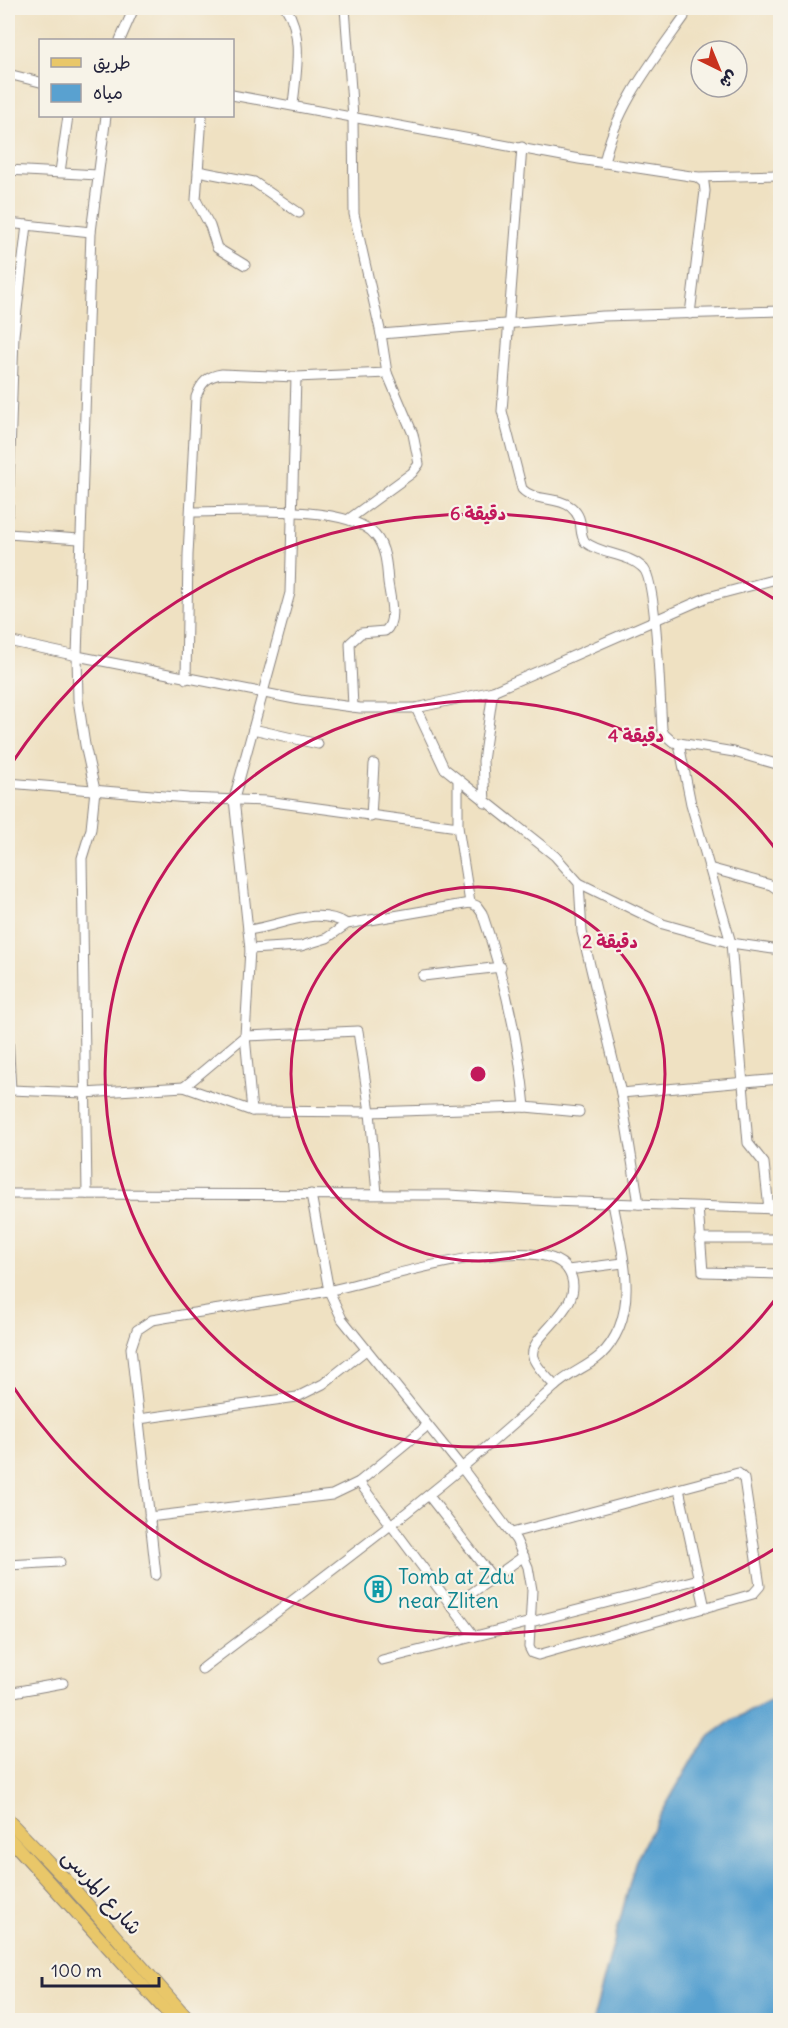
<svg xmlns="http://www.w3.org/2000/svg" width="788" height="2028" font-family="Delius,'Playpen Sans Arabic',sans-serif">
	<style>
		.water { fill: #59a1d0; stroke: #3e6286; stroke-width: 1.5 }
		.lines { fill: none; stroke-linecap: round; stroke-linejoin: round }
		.minor-casing { stroke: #88827e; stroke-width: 11 }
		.major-casing { stroke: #88827e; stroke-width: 14 }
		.minor { stroke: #fff; stroke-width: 9 }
		.major { stroke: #e9c769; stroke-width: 12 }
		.ring { fill: none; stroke: #c2185b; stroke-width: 3 }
		.labels { text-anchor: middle; stroke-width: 4.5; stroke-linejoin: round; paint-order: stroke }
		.culture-label { font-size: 21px; fill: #0d838f; stroke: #f7f3e8; text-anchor: start }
		.street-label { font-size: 21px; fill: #22223b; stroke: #f7f3e8 }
		.centre { fill: #c2185b; stroke: #f7f3e8; stroke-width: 3 }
		.ring-label { font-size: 18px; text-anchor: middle; font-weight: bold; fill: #c2185b; stroke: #f7f3e8; stroke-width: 4.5; stroke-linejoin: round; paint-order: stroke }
	</style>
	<rect width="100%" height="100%" fill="#f7f3e8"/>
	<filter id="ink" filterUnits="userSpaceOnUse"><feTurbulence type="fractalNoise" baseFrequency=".0167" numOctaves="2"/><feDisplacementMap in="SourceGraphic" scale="12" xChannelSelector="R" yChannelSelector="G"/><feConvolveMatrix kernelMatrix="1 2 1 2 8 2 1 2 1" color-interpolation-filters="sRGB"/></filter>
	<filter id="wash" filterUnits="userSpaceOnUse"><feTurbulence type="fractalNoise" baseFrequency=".008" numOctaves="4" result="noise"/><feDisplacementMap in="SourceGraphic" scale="24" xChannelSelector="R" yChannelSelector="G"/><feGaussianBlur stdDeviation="1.35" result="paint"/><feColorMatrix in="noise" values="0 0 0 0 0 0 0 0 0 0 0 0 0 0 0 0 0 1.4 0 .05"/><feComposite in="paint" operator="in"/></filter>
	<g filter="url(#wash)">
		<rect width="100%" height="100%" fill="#efe1c2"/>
		<polygon class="water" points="780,1696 780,2020 593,2020 636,1860 658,1819 695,1755 710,1736 734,1719"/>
	</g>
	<g filter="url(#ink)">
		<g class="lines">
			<defs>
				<g id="minor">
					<path d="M286,8c18,27 10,65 7,97"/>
					<polyline points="120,40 134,8"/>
					<polyline points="8,74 40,82"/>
					<polyline points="232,95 579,159 697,177 704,183 705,191 690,314"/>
					<polyline points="106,116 91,232 77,656 300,700 360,708 416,708 493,691 708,597 780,578"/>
					<polyline points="202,116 196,200 210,226 217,248 245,265"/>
					<path d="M522,147l-20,264 20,78c12,13 35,7 49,18 15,13 6,24 14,35 16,13 44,11 59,27 13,15 16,132 18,160l2,5 9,8 61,10 46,13"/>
					<path d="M604,163c11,-55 48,-101 80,-146"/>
					<polyline points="8,170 98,175"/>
					<polyline points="198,171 254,182 299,213"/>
					<polyline points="60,172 68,116"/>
					<polyline points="697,177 780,175"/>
					<polyline points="8,223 91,232"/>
					<polyline points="381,334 603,316 780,311"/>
					<path d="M192,512c42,0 156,-9 183,23 11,12 12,33 13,48 2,14 9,39 -3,48l-24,2 -11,10 3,64"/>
					<polyline points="8,514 14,335 27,225"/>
					<polyline points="349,519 412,473 419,464 413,434 387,373"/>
					<polyline points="8,534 79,539"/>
					<polyline points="8,641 77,656 78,699 85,745 95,790 91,829 82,858 87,1194"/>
					<path d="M186,679l2,-124 8,-158c5,-14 11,-21 26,-23l74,3 91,-4 -6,-39 -27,-120 -1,-97 -8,-109"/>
					<polyline points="416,708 444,768 555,856 579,883 582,932 621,1093 639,1204"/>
					<polyline points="253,729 318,744"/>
					<polyline points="679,744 691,804 731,943 748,1143 764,1163 769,1209"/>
					<polyline points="8,783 188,798 266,801 458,827 458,780"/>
					<polyline points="485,803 483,761 493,691"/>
					<polyline points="8,805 8,810"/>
					<polyline points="371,817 374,764"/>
					<polyline points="458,827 470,903"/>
					<polyline points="709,868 771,885 780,891"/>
					<polyline points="579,883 663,924 731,943 780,950"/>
					<path d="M248,930c35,-4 67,-25 99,-6"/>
					<path d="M250,949l51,-3 26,-8 20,-14 123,-21 7,3 5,7c22,64 37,126 43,194"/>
					<polyline points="423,976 501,967"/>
					<polyline points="8,1036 11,1090 84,1093 184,1087 252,1111 245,1036 250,949 234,799 290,593 296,377"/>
					<polyline points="184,1087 245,1036 358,1031 370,1112 377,1194"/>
					<polyline points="621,1093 780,1079"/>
					<polyline points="252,1111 370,1112 525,1107 579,1112"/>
					<polyline points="8,1194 449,1195 551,1201 780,1209"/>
					<polyline points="311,1194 329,1291 342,1319 462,1468 516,1540 528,1567 532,1590 529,1647 532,1653 538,1655 753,1594 760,1586 744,1479 738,1473 512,1533"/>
					<polyline points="698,1207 703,1272 780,1274"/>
					<polyline points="699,1239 780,1239"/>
					<polyline points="568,1270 623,1263"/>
					<polyline points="139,1419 297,1397 323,1384 366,1350"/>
					<polyline points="359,1482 474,1636"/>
					<polyline points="679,1489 705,1608"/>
					<polyline points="429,1496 493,1578"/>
					<polyline points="149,1517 332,1495 359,1482 427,1426"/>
					<polyline points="8,1565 60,1562"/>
					<path d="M156,1575l-25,-227 6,-18 15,-10c58,-10 117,-18 175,-29 43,-8 212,-65 241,-21 23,37 -41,64 -35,87 3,10 15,21 22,29"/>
					<polyline points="452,1607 524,1556"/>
					<polyline points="382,1660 699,1579"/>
					<path d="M202,1669c119,-91 241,-179 351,-281 26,-24 49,-21 66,-60 16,-39 1,-85 -6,-125"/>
					<polyline points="8,1693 63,1683"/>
				</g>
				<g id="major">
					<polyline points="8,1820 66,1880 189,2020"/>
					<polyline points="8,1837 174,2020"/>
				</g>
			</defs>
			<use href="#minor" class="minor-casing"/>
			<use href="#major" class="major-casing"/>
			<use href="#minor" class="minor"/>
			<use href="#major" class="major"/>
		</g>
	</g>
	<g class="ring">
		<circle cx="478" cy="1074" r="187"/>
		<path d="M780 1293A373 373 0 1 1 780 855"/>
		<path d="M779 1546A560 560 0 0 1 8 1379M8 769A560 560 0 0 1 779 602"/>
	</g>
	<defs>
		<symbol id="building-ring" viewBox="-11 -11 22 22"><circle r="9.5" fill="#f7f3e8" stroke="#0f9aa8" stroke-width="1.5"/><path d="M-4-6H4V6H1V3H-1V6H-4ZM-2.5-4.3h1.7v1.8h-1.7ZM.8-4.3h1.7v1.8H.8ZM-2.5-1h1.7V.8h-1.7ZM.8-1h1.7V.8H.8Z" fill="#0f9aa8"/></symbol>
	</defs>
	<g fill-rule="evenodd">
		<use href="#building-ring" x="363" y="1574" width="30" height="30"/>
	</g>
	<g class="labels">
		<g class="culture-label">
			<text x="398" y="1584">Tomb at Zdu<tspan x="398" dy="24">near Zliten</tspan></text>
		</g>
		<g class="street-label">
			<text transform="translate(102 1892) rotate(48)" y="7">شارع المرسى</text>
		</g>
	</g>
	<circle cx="478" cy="1074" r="9" class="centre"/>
	<g class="ring-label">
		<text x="478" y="520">6 دقيقة</text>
		<text x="636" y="742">4 دقيقة</text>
		<text x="610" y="948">2 دقيقة</text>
	</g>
	<rect width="788" height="2028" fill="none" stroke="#f7f3e8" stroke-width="30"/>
	<rect x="39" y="39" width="195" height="78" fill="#f7f3e8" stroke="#a29fa3" stroke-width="1.5"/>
	<rect x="51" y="58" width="30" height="9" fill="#e9c769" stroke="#a29fa3" stroke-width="1.5"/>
	<text x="93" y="69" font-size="18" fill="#22223b">طريق</text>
	<rect x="51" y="84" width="30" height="18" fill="#59a1d0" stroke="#a29fa3" stroke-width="1.5"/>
	<text x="93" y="99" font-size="18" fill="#22223b">مياه</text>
	<g transform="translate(719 69) rotate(137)"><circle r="28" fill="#f7f3e8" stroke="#a29fa3" stroke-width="1.5"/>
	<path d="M0-4.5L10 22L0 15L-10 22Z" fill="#c8321e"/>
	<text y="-9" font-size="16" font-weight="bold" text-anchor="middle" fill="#22223b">ش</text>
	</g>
	<path d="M42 1977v9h117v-9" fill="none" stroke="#22223b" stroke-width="3"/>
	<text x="51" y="1977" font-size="18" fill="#22223b" stroke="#f7f3e8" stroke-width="4.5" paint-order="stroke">100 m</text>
</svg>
